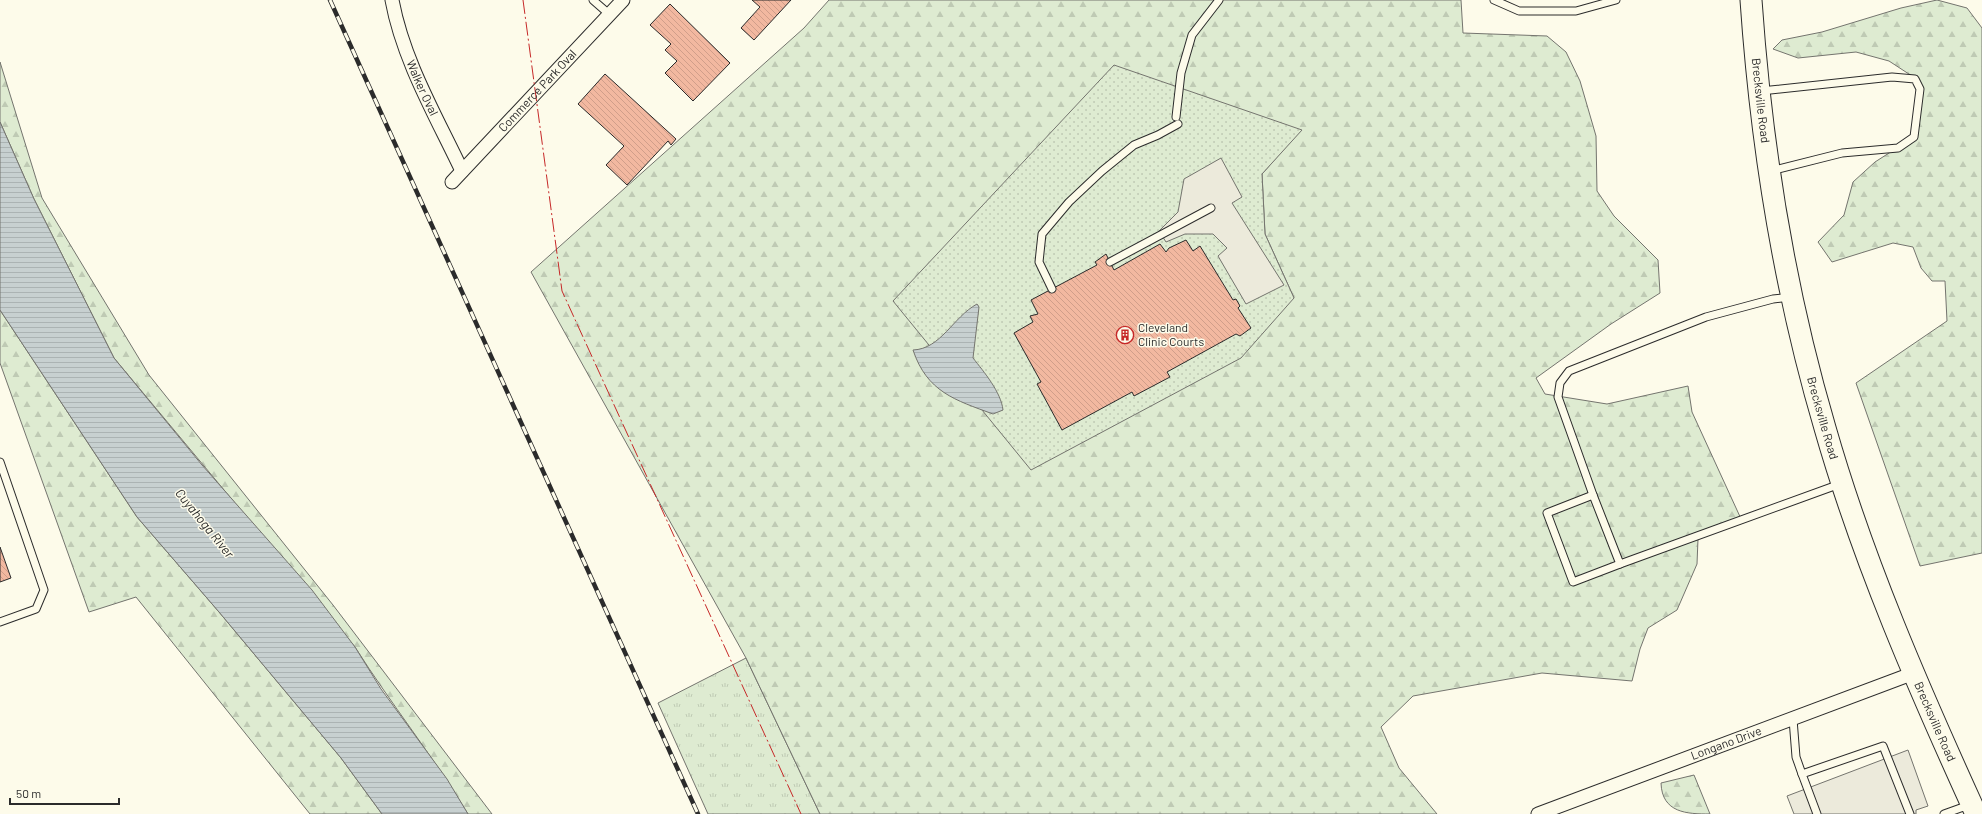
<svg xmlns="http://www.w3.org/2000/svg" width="1982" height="814" font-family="Barlow,sans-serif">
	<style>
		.grass { fill: url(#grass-tufts); stroke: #74746e }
		.forest { fill: url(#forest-firs); stroke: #74746e; fill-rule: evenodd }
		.park { fill: url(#park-dots); stroke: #74746e }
		.parking { fill: #eceadb; stroke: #74746e }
		.water { fill: url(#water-rules); stroke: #74746e }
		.building { fill: url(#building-back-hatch); stroke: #2b2b2b }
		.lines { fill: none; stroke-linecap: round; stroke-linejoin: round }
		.service-casing { stroke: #2b2b2b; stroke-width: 9 }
		.minor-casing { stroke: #2b2b2b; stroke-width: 15 }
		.primary-casing { stroke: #2b2b2b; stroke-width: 23 }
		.service { stroke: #fdfbea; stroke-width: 7 }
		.minor { stroke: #fdfbea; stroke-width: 13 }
		.primary { stroke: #fdfbea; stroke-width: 21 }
		.rail-casing { stroke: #2b2b2b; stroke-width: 4.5 }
		.rail { stroke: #fdfbea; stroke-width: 3; stroke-dasharray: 9; stroke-linecap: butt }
		.power { stroke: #c62828; stroke-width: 1; stroke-dasharray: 14 3 2 3; stroke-linecap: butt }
		.labels { text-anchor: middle; stroke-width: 3; stroke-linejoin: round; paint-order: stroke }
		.street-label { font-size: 12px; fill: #2b2b2b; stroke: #fdfbea }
		.poi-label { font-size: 12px; fill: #2b2b2b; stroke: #fdfbea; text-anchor: start }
		.water-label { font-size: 13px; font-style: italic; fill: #2b2b2b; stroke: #fdfbea }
	</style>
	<defs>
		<pattern id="grass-tufts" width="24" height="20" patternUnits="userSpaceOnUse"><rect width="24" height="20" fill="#deebd1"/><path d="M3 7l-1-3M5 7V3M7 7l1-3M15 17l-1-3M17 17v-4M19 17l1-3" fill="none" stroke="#bfcab4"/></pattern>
		<pattern id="forest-firs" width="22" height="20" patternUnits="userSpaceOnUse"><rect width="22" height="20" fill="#deebd1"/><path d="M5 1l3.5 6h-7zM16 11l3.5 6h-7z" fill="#bfcab4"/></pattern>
		<pattern id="park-dots" width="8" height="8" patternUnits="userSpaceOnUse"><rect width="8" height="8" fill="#deebd1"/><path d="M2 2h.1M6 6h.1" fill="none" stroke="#bfcab4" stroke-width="1.8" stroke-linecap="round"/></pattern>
		<pattern id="water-rules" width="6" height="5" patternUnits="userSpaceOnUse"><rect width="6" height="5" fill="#c7d0d0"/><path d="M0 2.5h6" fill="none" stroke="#abb3b3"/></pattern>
		<pattern id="building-back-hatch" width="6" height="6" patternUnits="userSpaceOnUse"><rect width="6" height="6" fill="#f2b8a0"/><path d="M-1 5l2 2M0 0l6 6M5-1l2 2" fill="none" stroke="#d09e8a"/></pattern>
	</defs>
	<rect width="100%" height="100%" fill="#fdfbea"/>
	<polygon class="grass" points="746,658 820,814 708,814 658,703"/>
	<g class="forest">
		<path d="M829,0h632l2,33 84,3 19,16 14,29 16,55 1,55 17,25 44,44 2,33 -49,31 -75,54 9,16 62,10 81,-18 4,26 50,109 -44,18 -1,25 -20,46 -29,18 -8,21 -8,32 -90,-8 -129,23 -32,31 18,41 38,46h-617l-74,-156 -215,-386 273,-244zM1301,130l-39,44 3,60 29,64 -401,3z"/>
		<polygon points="1937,0 1967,8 1982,28 1982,553 1920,566 1856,383 1947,321 1945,281 1932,281 1921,268 1913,247 1893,243 1832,262 1818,242 1844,215 1853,182 1875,162 1914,137 1920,89 1915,78 1889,61 1856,52 1798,58 1773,49 1782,40 1822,32 1901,8"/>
		<path d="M0,62l42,136 107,177 184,230 159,209h-24c-35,-58 -77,-110 -113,-167l-241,-289 -80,-159 -34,-77z"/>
		<polygon points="0,310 137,517 219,612 341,758 382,814 310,814 136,597 89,612 0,363"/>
		<path d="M1694,775l16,39c-23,0 -48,-1 -49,-31z"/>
	</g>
	<polygon class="park" points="1114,65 1302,130 1262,174 1265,234 1294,298 1241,358 1031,470 893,301"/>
	<g class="parking">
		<polygon points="1221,158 1242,197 1232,203 1284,285 1246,304 1218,256 1227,248 1213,234 1185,234 1166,242 1159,231 1178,212 1184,179"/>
		<polygon points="1908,750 1928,806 1916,810 1916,814 1794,814 1787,796"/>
	</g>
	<g class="water">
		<polygon points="0,122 34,199 114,358 202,465 312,590 355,647 381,689 447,779 468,814 382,814 341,758 219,612 137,517 0,310"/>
		<path d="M977,304l2,3 -6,51c11,14 28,34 30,52l-10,4c-38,-14 -66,-22 -80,-64 28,-1 40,-33 64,-46z"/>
	</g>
	<g class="building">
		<polygon points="752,0 791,0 754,40 741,28 760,7"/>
		<polygon points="670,4 730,63 693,101 665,73 677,61 665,50 671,44 650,25"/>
		<polygon points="605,74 676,139 671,145 668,141 627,185 606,165 624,146 578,104"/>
		<polygon points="1186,240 1193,251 1200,246 1233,300 1236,299 1240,306 1238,308 1251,328 1240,336 1236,334 1167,372 1170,377 1134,396 1132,392 1062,430 1037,384 1041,382 1014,333 1033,322 1030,316 1038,314 1031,300 1097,265 1095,262 1106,254 1114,270 1160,244 1166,252 1169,248"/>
		<polygon points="0,547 11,578 0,582"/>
	</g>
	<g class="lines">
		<defs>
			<g id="service">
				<polyline points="593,0 609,14"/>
				<polyline points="1494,0 1519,11 1576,11 1616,0"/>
				<polyline points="1761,91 1892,77 1915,79 1920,89 1914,137 1898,148 1842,153 1771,171"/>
				<polyline points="1176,117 1181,73 1192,35 1219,0"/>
				<polyline points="1110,262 1211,208"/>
				<polyline points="1052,289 1039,262 1042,234 1069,202 1102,171 1134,145 1158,135 1178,124"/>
				<polyline points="1790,297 1773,299 1706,317 1569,371 1560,383 1558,397 1593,495 1620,564 1840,484"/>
				<polyline points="0,462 44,590 36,609 0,622"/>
				<polyline points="1593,495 1547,513 1573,582 1620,564"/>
				<polyline points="1793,719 1796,757 1802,774"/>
				<polyline points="1817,814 1802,774 1883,746 1910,814"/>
				<polyline points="1944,814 1969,805"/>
			</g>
			<g id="minor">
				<path id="s1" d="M392,0c11,60 44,116 70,171"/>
				<path id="s2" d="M452,182l171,-182"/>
				<path id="s3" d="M1538,814l376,-141"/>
			</g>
			<g id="primary">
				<path id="s4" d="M1751,0c10,145 33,289 74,428 38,133 94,261 151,386"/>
			</g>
		</defs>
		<use href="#service" class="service-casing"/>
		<use href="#minor" class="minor-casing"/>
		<use href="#primary" class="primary-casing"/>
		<use href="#service" class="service"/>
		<use href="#minor" class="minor"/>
		<use href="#primary" class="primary"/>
		<defs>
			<polyline id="rail" points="330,0 698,814"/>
		</defs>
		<use href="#rail" class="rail-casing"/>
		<use href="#rail" class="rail"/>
		<polyline class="power" points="523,0 562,291 801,814"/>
	</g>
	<defs>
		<symbol id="building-ring" viewBox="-11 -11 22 22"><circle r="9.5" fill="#fdfbea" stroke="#c62828" stroke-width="1.5"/><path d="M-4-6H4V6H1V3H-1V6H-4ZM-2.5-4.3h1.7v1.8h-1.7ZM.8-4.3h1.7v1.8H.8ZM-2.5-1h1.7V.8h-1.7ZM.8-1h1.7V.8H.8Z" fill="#c62828"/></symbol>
	</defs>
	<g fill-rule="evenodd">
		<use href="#building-ring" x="1115" y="325" width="20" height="20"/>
	</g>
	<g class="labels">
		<g class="street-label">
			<text dy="4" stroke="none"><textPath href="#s1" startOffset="93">Walker Oval</textPath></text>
			<text dy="4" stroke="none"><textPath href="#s2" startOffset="125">Commerce Park Oval</textPath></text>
			<text dy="4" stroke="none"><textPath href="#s4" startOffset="101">Brecksville Road</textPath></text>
			<text dy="4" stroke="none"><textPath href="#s4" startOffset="425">Brecksville Road</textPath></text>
			<text dy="4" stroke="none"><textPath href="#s4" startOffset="749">Brecksville Road</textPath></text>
			<text dy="4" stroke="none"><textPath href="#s3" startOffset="201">Longano Drive</textPath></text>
		</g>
		<g class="poi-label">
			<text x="1138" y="332">Cleveland<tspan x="1138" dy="14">Clinic Courts</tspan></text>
		</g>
		<g class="water-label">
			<text transform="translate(205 523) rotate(51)" y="5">Cuyahoga River</text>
		</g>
	</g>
	<path d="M10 798v6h109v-6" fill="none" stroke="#2b2b2b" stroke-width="2"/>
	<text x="16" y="798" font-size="12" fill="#2b2b2b" stroke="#fdfbea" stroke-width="3" paint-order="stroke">50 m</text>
</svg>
